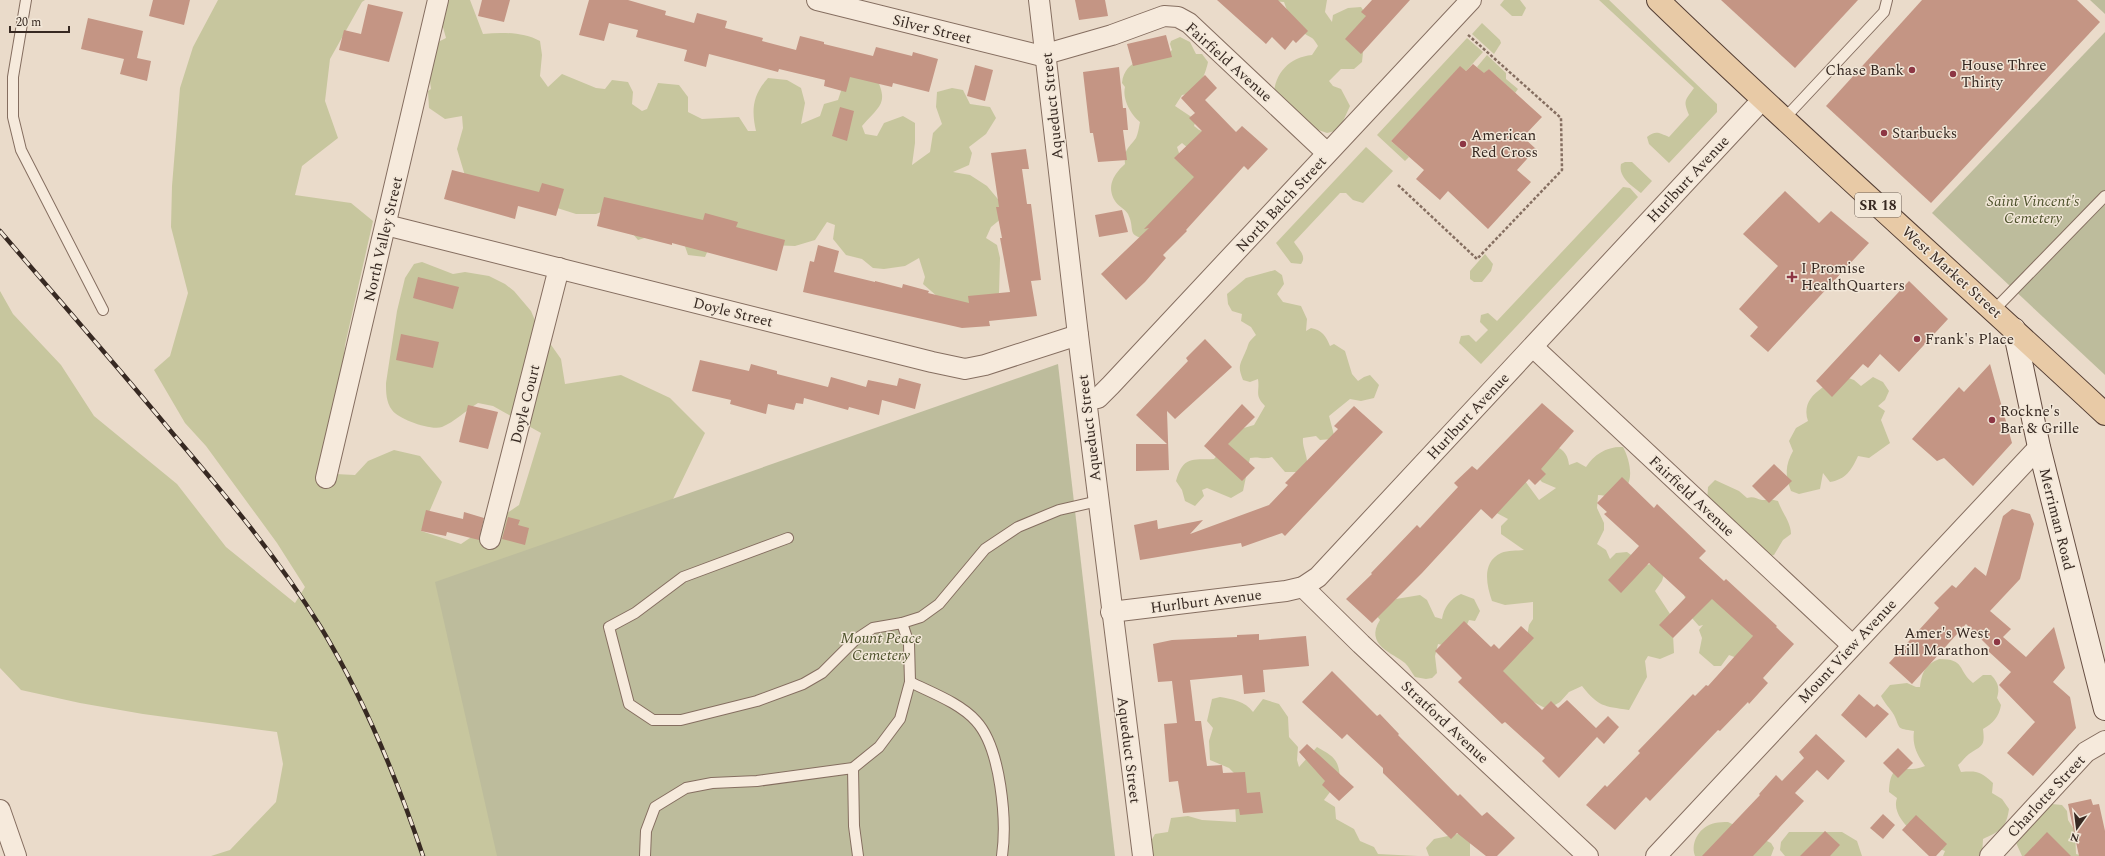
<svg xmlns="http://www.w3.org/2000/svg" width="2105" height="856" font-family="Spectral,serif">
	<style>
		.green { fill: #c7c69e }
		.cemetery { fill: #bdbc9c }
		.building { fill: #c49584 }
		.lines { fill: none; stroke-linecap: round; stroke-linejoin: round }
		.service-casing { stroke: #856e60; stroke-width: 12 }
		.minor-casing { stroke: #856e60; stroke-width: 22 }
		.secondary-casing { stroke: #674f43; stroke-width: 24 }
		.primary-casing { stroke: #533d33; stroke-width: 24 }
		.path { stroke: #856e60; stroke-width: 2.5; stroke-dasharray: 3 2; stroke-linecap: butt }
		.service { stroke: #f6eadc; stroke-width: 10 }
		.minor { stroke: #f6eadc; stroke-width: 20 }
		.secondary { stroke: #f6eadc; stroke-width: 22 }
		.primary { stroke: #e8caa6; stroke-width: 22 }
		.rail-casing { stroke: #372922; stroke-width: 4.5 }
		.rail { stroke: #f2e7d8; stroke-width: 3; stroke-dasharray: 9; stroke-linecap: butt }
		.poi-dot { fill: #8d3644; stroke: #f2e7d8; stroke-width: 1.5 }
		.labels { text-anchor: middle; stroke-width: 3; stroke-linejoin: round; paint-order: stroke }
		.shield { fill: #f2e7d8; stroke: #6f6259; stroke-width: 1 }
		.shield-label { font-size: 14px; font-weight: bold; fill: #372922 }
		.street-label { font-size: 15px; fill: #372922; stroke: #f2e7d8 }
		.poi-label { font-size: 15px; fill: #372922; stroke: #f2e7d8; text-anchor: start }
		.park-label { font-size: 15px; font-style: italic; fill: #4d512b; stroke: #f2e7d8 }
	</style>
	<rect width="100%" height="100%" fill="#eadbca"/>
	<g class="green">
		<path d="M218,0h147l-3,2 -32,57 -5,42 13,37 -36,28 -7,29 56,8 22,18 -28,124 -10,129 20,1 13,-14 26,-11 26,6 22,26 -21,49 40,13 58,-39 22,-72 -48,-27 -15,-3c-11,7 -24,19 -36,24 -11,4 -44,-8 -50,-17 -6,-8 -6,-18 -6,-27l11,-72 8,-33 9,-14 8,-2 31,12 12,-2 24,4 16,8 9,7 17,20 6,14 24,34 4,25 56,-9 49,23 35,35 -42,87 -97,336h-355l19,-6 46,-48 7,-38 -6,-32 -134,-18 -63,-11 -59,-13 -21,-22v-377l13,23 48,51 33,51 83,68 49,63 69,56 10,-16 -28,-44 -71,-97 -21,-23 -31,-53 16,-14 18,-63 -17,-66 1,-41 8,-98 13,-41z"/>
		<path d="M447,0h23l13,34c19,-2 40,-2 57,7l2,14 -2,21 8,11 14,-13 34,14 9,1 7,-9 16,2 5,10 -1,12 10,7 5,-2 11,-26 21,2 9,12v15l14,7 37,-2 9,14h8c-5,-22 -3,-36 12,-53l19,2 14,8 4,15 -4,21 19,-8 4,-12 14,-4 7,-21 13,-6 17,1c13,29 8,29 -13,52l3,8 12,2 7,-13 19,-7 12,7v20l-3,22 18,-13 3,-19 9,-9 -6,-17 1,-15 15,-4 11,2 7,14 20,3 6,11 -10,16 -17,13 3,6 -3,12 -16,7 17,3 17,11 15,18v14l-11,9 -5,11 11,7 3,13 -1,35 -19,14 -34,-3 -23,-20 2,-7 -6,-19 -14,8 -21,3 -11,-1 -11,-9 -16,-4 -13,-16 2,-14 -8,-3 -12,18 -20,6 -84,-3 -6,14 -17,-2 -7,-20h-27l-16,5 -6,-7 -15,-27 -21,8h-20l-110,-35 -9,-30 6,-21 -1,-12 -17,3 -16,-11 -1,-17 3,-2 -3,-23 8,-23 10,-5 -5,-18z"/>
		<path d="M1260,0h67l-2,12 7,10 1,-7 15,-7 13,-1 5,7v9l-4,39 -8,7h-13l-12,12 4,5 8,3 9,17 -11,24 -12,3 -17,-6 -36,-31c0,-23 16,-39 38,-41l6,-9c-6,-11 -8,-8 -16,-14 -10,-7 -14,-19 -18,-30z"/>
		<polygon points="1504,0 1520,0 1526,8 1522,16 1512,16 1500,5"/>
		<path d="M1599,0h10l108,104v8l-48,51 -20,-19 -2,-7c9,-7 12,-4 22,0l20,-22c-6,-15 -4,-14 5,-27z"/>
		<polygon points="1482,23 1500,40 1501,43 1494,54 1472,34"/>
		<path d="M1180,37l10,5 6,12h6l6,8c-3,14 -10,31 -26,33l-7,11 21,14 -2,6 5,4 8,2 -19,16 -6,-5 -5,4 3,9 17,18 -49,65c-23,-3 -12,-9 -20,-25 -3,-5 -10,-8 -13,-13 -9,-15 -1,-27 10,-37 -1,-15 3,-15 11,-26 2,-4 3,-11 4,-16 -9,-7 -18,-23 -15,-35l-3,-4c3,-25 27,-25 46,-29l4,-4 -2,-6 1,-3z"/>
		<polygon points="1467,38 1483,52 1466,71 1460,67 1391,141 1409,157 1405,161 1377,135"/>
		<polygon points="1487,55 1506,73 1506,79 1518,89 1515,93 1489,69 1484,74 1477,67"/>
		<path d="M1366,147l27,24 -30,32 -10,-3 -7,-7h-6l-46,49c5,8 13,14 7,22l-10,-1 -15,-20z"/>
		<path d="M1625,162h7l20,19 -11,12c-9,-7 -23,-16 -20,-29z"/>
		<polygon points="1623,187 1630,188 1638,197 1481,364 1459,343 1461,336 1469,335 1476,342 1488,330 1480,322 1481,315 1488,313 1497,321"/>
		<polygon points="1485,254 1493,264 1491,271 1482,282 1474,282 1470,279 1470,271"/>
		<path d="M1275,270l7,5 2,9 -7,10 6,8 18,4 6,13 -1,12 5,-3c11,2 15,8 19,18l4,-2 11,7 7,23 6,7 6,-4 6,-2 9,10 -5,13 -13,3 -11,-2 -21,17 5,19 -3,4 -11,1 -4,-4 -13,2c-1,10 5,17 4,28l-9,6h-13l-13,-15c-8,3 -14,-1 -22,1l-7,33 -12,7 -24,-10 -5,2 2,6 -9,10 -10,-5 -3,-11 -6,-9c7,-25 16,-21 38,-22l23,-29 17,-5 11,-19c-11,-11 -5,-14 -7,-27l-8,3 -7,-2c-5,-13 -4,-14 2,-27 5,-10 1,-9 11,-18l-5,-8 -10,-6 1,-7 -10,-3 -4,-7 -1,-10 19,-16z"/>
		<path d="M1843,376l11,4 7,6 12,-9 10,5 6,9 -4,9 -7,6 7,5 -4,9 9,23 -21,15 -11,-2c-7,15 -12,23 -28,26l-7,-9 -3,16 -21,5 -8,-3c-6,-16 -6,-25 2,-40l-4,-10 7,-13 12,-7c-8,-25 17,-35 35,-45z"/>
		<path d="M1556,446c9,5 12,10 13,19l8,-3 9,5c8,-13 22,-21 37,-20 8,15 14,42 -9,49 -4,1 -11,-1 -16,-1l-1,13 7,15v7l-7,14 9,6 4,9 6,-6 11,-1 11,8 1,6 18,-3 8,8 -3,10 -7,10 17,26 2,36 -14,6 -12,-3 -3,5 2,16 -18,33c-26,-4 -30,-3 -47,-24l-13,6 -9,10 -12,7c-10,-4 -15,-9 -26,-11l-24,-29 29,-33 2,-11 4,-6v-17l-28,3 -13,-4c-6,-17 -10,-39 9,-48 7,-3 16,-2 23,-3l-23,-16v-8l7,-7 -15,-8 32,-30 14,19 17,-12 -14,-6 -7,-8z"/>
		<path d="M1715,480l24,11 8,7c7,-2 9,1 15,2 6,0 10,-1 16,1 4,12 13,21 13,33l-8,6 -9,15 -8,2 -59,-55 1,-15z"/>
		<polygon points="1682,588 1734,604 1757,643 1737,658 1729,655 1721,666 1714,666 1699,653 1702,638 1699,630 1703,625 1699,626 1684,609 1685,598"/>
		<path d="M1461,594l13,5 6,12 -5,10 -6,-1 -4,9 -18,17 -9,-2 -3,12 2,17 -5,5 -6,1 -11,-2c-3,-4 -6,-10 -10,-14 -12,-10 -41,-18 -25,-43l-4,-5 20,-16 24,-4 7,5 8,17 7,2c2,-12 8,-20 19,-25z"/>
		<path d="M1939,659c27,0 18,11 34,24l10,-8h8c7,7 9,13 6,23l4,7c-2,12 -8,18 -18,24 2,17 0,16 -14,25 -4,3 -7,8 -11,11l3,7c16,-1 19,-1 32,11l-1,10 10,6 7,10c-3,20 -9,22 -26,30l-1,17h-39l2,-5c-18,-6 -56,-31 -48,-53l-8,-6c1,-35 17,-17 36,-26 -8,-11 -13,-21 -11,-35 -18,-3 -13,-1 -20,-16 -4,-7 -9,-11 -13,-19l9,-11 17,-2 9,4h4c2,-15 5,-22 19,-28z"/>
		<path d="M1220,697c12,2 25,4 33,15l10,-13 16,5 9,13 1,20 9,10 -1,13 2,7 18,-20c16,9 22,12 23,32l-16,21 11,7 1,12 18,10 6,12 14,6 4,7 40,2h-266l-2,-13 5,-9 13,-2 3,-14 17,-2 14,4 34,2 -1,-19 4,-25 -10,-10 -19,-8 -1,-19 4,-13 -6,-7 5,-22z"/>
		<polygon points="2052,804 2062,805 2067,811 2068,820 2075,831 2076,854 2083,856 2022,856 2013,836"/>
		<path d="M1728,822l43,21 3,5 -3,8h-76c-5,-14 5,-30 20,-33 4,-1 9,-1 13,-1z"/>
		<polygon points="1789,832 1842,832 1857,841 1862,856 1785,856 1780,850 1781,842"/>
		<polygon points="1462,833 1470,840 1470,856 1429,856 1426,848 1434,839"/>
	</g>
	<g class="cemetery">
		<polygon points="2090,0 2105,0 2105,14"/>
		<polygon points="2105,32 2105,375 1932,213"/>
		<polygon points="1058,364 1115,856 497,856 435,582"/>
	</g>
	<g class="building">
		<polygon points="153,0 190,0 184,25 149,16"/>
		<polygon points="482,0 510,0 504,22 478,16"/>
		<polygon points="589,0 628,0 666,11 665,15 694,23 697,13 727,21 725,28 763,38 762,41 796,50 800,36 824,42 824,44 873,56 876,47 912,56 913,52 938,59 929,92 893,83 892,87 850,77 846,92 824,86 825,80 779,69 778,72 709,54 706,67 684,61 687,50 636,37 638,30 609,23 604,41 579,35"/>
		<polygon points="1075,0 1105,0 1108,16 1079,20"/>
		<polygon points="1217,0 1278,0 1308,31 1296,43 1293,40 1285,50 1272,37 1266,44"/>
		<polygon points="1372,0 1410,0 1361,54 1345,39 1366,16 1361,12"/>
		<polygon points="1721,0 1858,0 1795,68"/>
		<polygon points="1922,0 2077,0 2100,22 1931,203 1826,106"/>
		<polygon points="368,4 403,12 389,62 339,50 344,30 361,34"/>
		<polygon points="88,18 143,31 137,58 151,61 147,81 120,74 124,59 81,49"/>
		<polygon points="1166,35 1172,57 1133,66 1127,44"/>
		<polygon points="1473,64 1484,73 1489,69 1542,117 1523,137 1536,149 1517,170 1531,182 1488,229 1448,191 1440,200 1416,179 1424,170 1391,141 1460,66 1466,71"/>
		<polygon points="975,65 993,70 985,101 967,96"/>
		<polygon points="1119,67 1123,108 1126,108 1128,130 1123,130 1127,160 1098,162 1093,133 1090,133 1083,72"/>
		<polygon points="1205,75 1217,88 1205,100 1236,132 1242,126 1268,149 1248,170 1244,166 1186,230 1187,231 1163,255 1166,258 1145,282 1126,300 1101,274 1149,228 1144,229 1194,177 1174,158 1202,131 1189,118 1195,113 1181,98"/>
		<polygon points="840,107 854,111 847,141 832,136"/>
		<polygon points="1026,149 1029,169 1022,169 1027,204 1031,204 1041,280 1031,281 1037,316 989,321 990,326 962,328 803,292 810,261 814,262 818,245 839,251 834,272 875,282 875,281 902,288 903,284 929,291 928,293 969,303 968,296 1010,292 1000,238 1002,238 996,207 999,207 991,153"/>
		<polygon points="452,170 539,192 542,183 564,189 556,216 518,206 515,219 444,199"/>
		<polygon points="1785,191 1819,223 1831,211 1869,243 1768,352 1750,336 1758,327 1739,309 1778,266 1743,234"/>
		<polygon points="604,197 703,220 705,213 738,222 736,227 785,240 777,271 672,243 672,245 597,226"/>
		<polygon points="1122,210 1128,232 1099,237 1095,215"/>
		<polygon points="418,277 459,287 453,309 413,298"/>
		<polygon points="1909,281 1948,319 1899,372 1880,354 1868,368 1863,364 1832,397 1816,381"/>
		<polygon points="401,334 439,342 433,368 396,360"/>
		<polygon points="1205,339 1232,367 1175,419 1167,411 1169,470 1136,471 1136,444 1167,444 1136,415 1188,361 1186,358"/>
		<polygon points="700,360 749,371 751,364 777,371 777,374 828,387 831,377 866,387 868,380 897,386 899,378 921,384 915,409 882,400 879,415 849,407 848,410 804,398 803,404 796,403 794,410 768,404 766,414 730,404 731,400 692,391"/>
		<polygon points="1990,364 2012,443 1973,486 1944,458 1937,461 1912,439 1959,387 1964,392"/>
		<polygon points="1542,403 1574,431 1541,469 1546,474 1535,485 1529,479 1492,519 1481,509 1422,573 1372,623 1346,599 1372,574 1371,573 1417,525 1420,528 1458,487 1454,483 1472,466 1477,470"/>
		<polygon points="1242,404 1255,417 1228,444 1255,468 1242,481 1204,446"/>
		<polygon points="468,405 498,412 488,449 459,442"/>
		<polygon points="1354,406 1383,432 1285,536 1282,533 1242,547 1241,543 1140,560 1134,525 1157,520 1158,529 1203,520 1190,534 1269,505 1288,485 1285,483 1338,429 1334,426"/>
		<polygon points="1774,464 1792,481 1769,503 1752,486"/>
		<polygon points="1622,477 1654,508 1657,504 1706,551 1699,558 1724,581 1726,579 1777,626 1776,627 1794,644 1763,678 1768,683 1749,704 1748,702 1720,731 1718,730 1650,801 1646,797 1615,830 1586,805 1605,785 1607,787 1640,753 1638,751 1693,694 1695,696 1706,685 1708,686 1753,636 1712,599 1673,638 1659,625 1686,597 1649,563 1621,593 1608,580 1639,546 1604,514 1607,512 1597,503"/>
		<polygon points="2012,509 2030,514 2034,524 2020,579 1990,611 2011,629 2003,637 2026,657 2054,627 2065,668 2053,682 2070,697 2076,728 2033,776 2007,753 2035,722 1999,685 2011,672 1987,650 1990,648 1966,624 1912,684 1889,663 1939,608 1934,603 1952,585 1956,588 1975,567 1986,576 2003,516"/>
		<polygon points="426,510 463,519 464,512 484,518 479,540 447,532 446,536 421,531"/>
		<polygon points="508,517 520,520 518,525 529,528 525,545 502,539"/>
		<polygon points="1464,621 1491,647 1494,644 1499,649 1521,626 1534,638 1503,671 1542,710 1551,701 1558,708 1567,700 1596,728 1608,716 1619,727 1604,744 1597,737 1559,778 1542,761 1545,758 1505,722 1502,724 1458,682 1462,678 1435,651"/>
		<polygon points="1259,634 1259,640 1306,636 1309,666 1263,670 1265,692 1244,694 1242,675 1190,680 1195,721 1201,721 1207,766 1222,765 1223,773 1245,772 1247,793 1260,792 1263,813 1240,815 1239,809 1183,813 1178,781 1169,782 1164,724 1177,723 1172,681 1158,682 1153,644 1172,640 1237,637 1237,635"/>
		<polygon points="1332,671 1377,716 1380,714 1399,734 1398,735 1458,796 1460,794 1482,816 1487,812 1515,838 1497,856 1486,856 1457,833 1451,839 1383,773 1383,768 1347,734 1342,739 1302,702"/>
		<polygon points="1859,694 1874,707 1877,704 1889,714 1866,738 1841,715"/>
		<polygon points="1816,734 1845,761 1828,780 1817,770 1795,793 1804,801 1753,856 1702,856 1760,795 1759,794 1776,775 1782,781 1804,758 1799,752"/>
		<polygon points="1307,744 1354,787 1339,801 1322,785 1325,781 1299,752"/>
		<polygon points="1898,748 1913,763 1898,778 1883,763"/>
		<polygon points="2091,799 2093,805 2099,804 2105,831 2105,856 2079,856 2068,804"/>
		<polygon points="1883,814 1895,825 1883,839 1870,828"/>
		<polygon points="1916,815 1947,844 1936,856 1929,856 1902,830"/>
		<polygon points="1825,831 1840,845 1830,856 1800,856"/>
		<polygon points="2047,832 2071,856 2024,856"/>
	</g>
	<g class="lines">
		<defs>
			<g id="service">
				<polyline points="26,0 13,77 13,117 21,150 103,310"/>
				<polyline points="1783,120 1884,12 1887,0"/>
				<polyline points="1994,310 2105,196"/>
				<polyline points="788,538 683,577 635,613 609,627 629,704 653,720 681,720 757,701 803,684 822,673 855,640 873,628 902,623 921,617 939,604 985,549 1018,527 1059,510 1098,501"/>
				<path d="M910,682c22,11 50,21 66,39 25,27 31,100 26,135"/>
				<polyline points="853,768 854,826 858,856"/>
				<polyline points="645,856 646,831 655,807 686,788 712,783 757,781 853,768 879,747 900,719 910,682 909,644 902,623"/>
			</g>
			<g id="minor">
				<polyline points="817,0 1046,57"/>
				<polyline points="1039,0 1078,335 1143,856"/>
				<polyline points="1046,54 1112,35 1164,16 1178,17 1189,23 1327,153"/>
				<polyline points="386,225 932,362 965,369 985,365 1078,335"/>
				<polyline points="1533,347 1852,645"/>
				<polyline points="1087,400 1098,398 1111,385 1471,0"/>
				<polyline points="326,478 438,0"/>
				<polyline points="490,539 559,268"/>
				<polyline points="1303,587 1361,644 1588,856"/>
				<polyline points="1111,612 1286,591 1303,587 1318,577 1762,100"/>
				<polyline points="0,810 16,856"/>
				<polyline points="1656,856 2039,447"/>
				<polyline points="1990,856 2086,752 2105,741"/>
			</g>
			<polyline id="secondary" points="2014,329 2039,447 2105,709"/>
			<path id="primary" d="M1658,0c146,141 298,275 447,414"/>
		</defs>
		<use href="#service" class="service-casing"/>
		<use href="#minor" class="minor-casing"/>
		<use href="#secondary" class="secondary-casing"/>
		<use href="#primary" class="primary-casing"/>
		<polyline class="path" points="1398,185 1477,259 1562,170 1561,118 1467,34"/>
		<use href="#service" class="service"/>
		<use href="#minor" class="minor"/>
		<use href="#secondary" class="secondary"/>
		<use href="#primary" class="primary"/>
		<defs>
			<path id="rail" d="M0,231c58,68 117,135 174,204 52,61 104,123 146,191 44,72 76,150 103,230"/>
		</defs>
		<use href="#rail" class="rail-casing"/>
		<use href="#rail" class="rail"/>
	</g>
	<g class="poi-dot">
		<circle cx="1912" cy="70" r="4"/>
		<circle cx="1953" cy="74" r="4"/>
		<circle cx="1884" cy="133" r="4"/>
		<circle cx="1463" cy="144" r="4"/>
		<path d="M1790 271h4v4h4v4h-4v4h-4v-4h-4v-4h4z"/>
		<circle cx="1917" cy="339" r="4"/>
		<circle cx="1992" cy="420" r="4"/>
		<circle cx="1997" cy="642" r="4"/>
	</g>
	<g class="labels">
		<rect class="shield" x="1855" y="193" width="46" height="24" rx="3"/>
		<g class="shield-label">
			<text x="1878" y="210">SR 18</text>
		</g>
		<g class="street-label">
			<text transform="translate(932 29) rotate(14)" y="5">Silver Street</text>
			<text transform="translate(1229 62) rotate(42)" y="5">Fairfield Avenue</text>
			<text transform="translate(1052 106) rotate(-96)" y="5">Aqueduct Street</text>
			<text transform="translate(1688 179) rotate(-47)" y="5">Hurlburt Avenue</text>
			<text transform="translate(1281 204) rotate(-47)" y="5">North Balch Street</text>
			<text transform="translate(383 239) rotate(-77)" y="5">North Valley Street</text>
			<text transform="translate(1952 272) rotate(42)" y="5">West Market Street</text>
			<text transform="translate(733 312) rotate(14)" y="5">Doyle Street</text>
			<text transform="translate(525 404) rotate(-76)" y="5">Doyle Court</text>
			<text transform="translate(1468 416) rotate(-47)" y="5">Hurlburt Avenue</text>
			<text transform="translate(1089 428) rotate(-97)" y="5">Aqueduct Street</text>
			<text transform="translate(1692 496) rotate(43)" y="5">Fairfield Avenue</text>
			<text transform="translate(2057 519) rotate(76)" y="5">Merriman Road</text>
			<text transform="translate(1206 601) rotate(-7)" y="5">Hurlburt Avenue</text>
			<text transform="translate(1847 651) rotate(-47)" y="5">Mount View Avenue</text>
			<text transform="translate(1445 722) rotate(43)" y="5">Stratford Avenue</text>
			<text transform="translate(1129 750) rotate(83)" y="5">Aqueduct Street</text>
			<text transform="translate(2046 796) rotate(-47)" y="5">Charlotte Street</text>
		</g>
		<g class="poi-label">
			<text x="1961" y="70">House Three<tspan x="1961" dy="17">Thirty</tspan></text>
			<text x="1904" y="75" text-anchor="end">Chase Bank</text>
			<text x="1892" y="138">Starbucks</text>
			<text x="1471" y="140">American<tspan x="1471" dy="17">Red Cross</tspan></text>
			<text x="1801" y="273">I Promise<tspan x="1801" dy="17">HealthQuarters</tspan></text>
			<text x="1925" y="344">Frank's Place</text>
			<text x="2000" y="416">Rockne's<tspan x="2000" dy="17">Bar &amp; Grille</tspan></text>
			<text x="1989" y="638" text-anchor="end">Amer's West<tspan x="1989" dy="17">Hill Marathon</tspan></text>
		</g>
		<g class="park-label">
			<text x="2033" y="206">Saint Vincent's<tspan x="2033" dy="17">Cemetery</tspan></text>
			<text x="881" y="643">Mount Peace<tspan x="881" dy="17">Cemetery</tspan></text>
		</g>
	</g>
	<g transform="translate(2077 828) rotate(194)" stroke="#f2e7d8" stroke-width="3" paint-order="stroke">
	<path d="M0-3L7 15L0 10L-7 15Z" fill="#372922"/>
	<text y="-6" font-size="11" font-weight="bold" text-anchor="middle" fill="#372922">N</text>
	</g>
	<path d="M10 26v6h59v-6" fill="none" stroke="#372922" stroke-width="2"/>
	<text x="16" y="26" font-size="12" fill="#372922" stroke="#f2e7d8" stroke-width="3" paint-order="stroke">20 m</text>
</svg>
